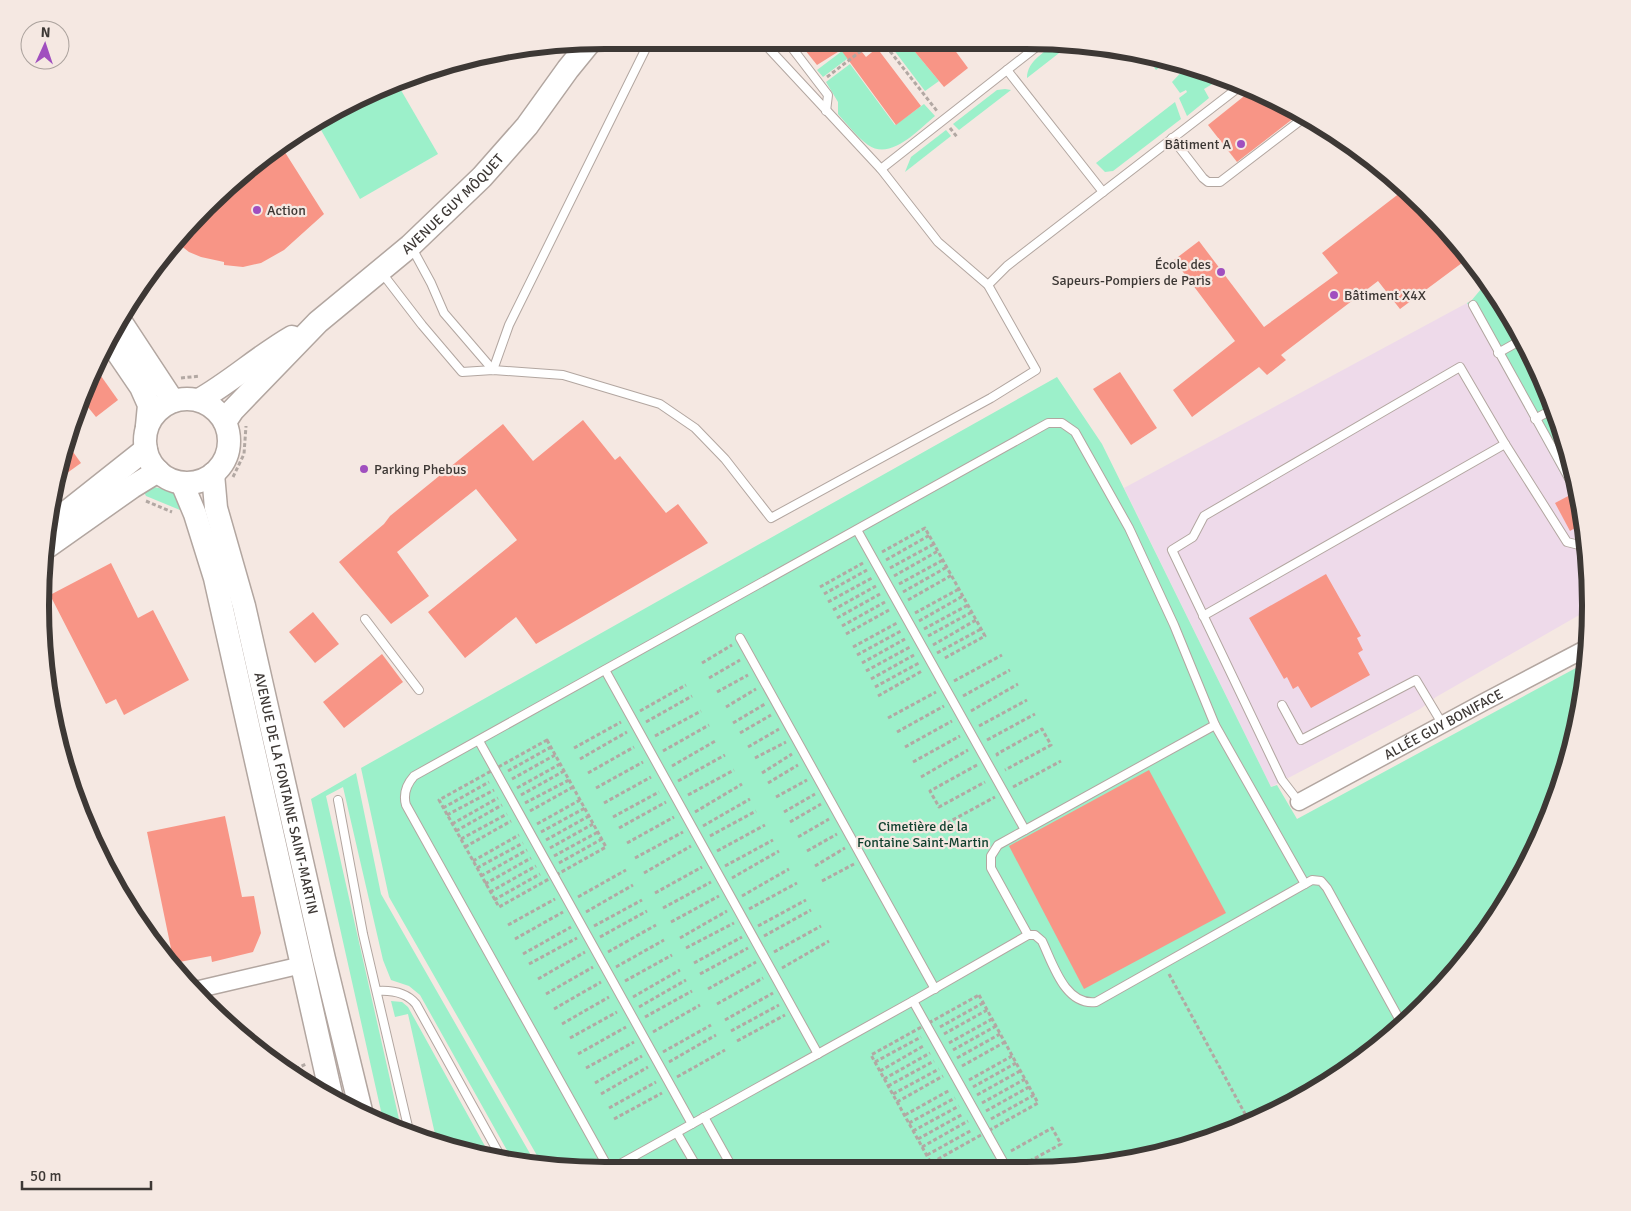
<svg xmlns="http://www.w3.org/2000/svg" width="1631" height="1211" font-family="Signika,sans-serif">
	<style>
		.industrial { fill: #eedaea }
		.green { fill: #9cf0ca }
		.building { fill: #f89586 }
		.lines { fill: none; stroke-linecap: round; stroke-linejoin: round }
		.lane-casing { stroke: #b2a6a0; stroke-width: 10 }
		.street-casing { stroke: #b2a6a0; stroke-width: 19 }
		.secondary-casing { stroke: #b2a6a0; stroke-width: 25 }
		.path { stroke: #b2a8a3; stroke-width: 3; stroke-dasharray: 4 2.5; stroke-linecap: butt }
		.lane { stroke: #fff; stroke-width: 8 }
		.street { stroke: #fff; stroke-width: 16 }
		.secondary { stroke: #fff; stroke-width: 22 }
		.poi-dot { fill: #a04fbf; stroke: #f5e8e2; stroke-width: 2 }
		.labels { text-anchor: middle; stroke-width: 4.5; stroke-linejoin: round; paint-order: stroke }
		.poi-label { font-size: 14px; fill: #3d3835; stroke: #f5e8e2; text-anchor: start }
		.street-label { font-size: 14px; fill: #3d3835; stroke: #f5e8e2 }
		.park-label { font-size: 14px; fill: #0e3f2d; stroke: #f5e8e2 }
		.rim { fill: none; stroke: #3d3835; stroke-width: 6 }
	</style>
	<rect width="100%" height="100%" fill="#f5e8e2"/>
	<polygon class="industrial" points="1467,303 1580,507 1590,569 1588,610 1436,697 1420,709 1271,787 1124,488"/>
	<g class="green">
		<polygon points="853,41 871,41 823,77 817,70 854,42"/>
		<polygon points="887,41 906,41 939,81 925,91"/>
		<path d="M1059,41l13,2 -45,35c0,-18 20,-27 32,-37z"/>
		<polygon points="1145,55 1171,59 1156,70"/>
		<path d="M850,64l45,61 29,-21 11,12c-17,14 -44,45 -67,29 -11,-8 -21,-21 -30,-31v-12l-12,-20z"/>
		<polygon points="1188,65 1233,80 1226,86 1219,80 1204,89 1209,98 1187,116 1179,98 1187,92 1186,90 1180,93 1172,82"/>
		<polygon points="398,85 438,154 360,199 316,121 323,116"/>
		<polygon points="1005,89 1011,90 959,130 953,124 997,90"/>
		<polygon points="1175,102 1181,119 1113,171 1105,172 1096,163"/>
		<polygon points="946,130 951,136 905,172 911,157"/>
		<polygon points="1487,282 1533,356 1572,459 1580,508 1467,303 1471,301"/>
		<polygon points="1057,377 1102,444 1271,787 1277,785 1297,819 1587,662 1586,680 1561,788 1515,888 1450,979 1370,1054 1242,1128 1100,1166 568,1170 543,1166 389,897 361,768"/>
		<polygon points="154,487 173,491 186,509 180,510 146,496 143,490"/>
		<polygon points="356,773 381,894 536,1164 513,1161 420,995 409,986 391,980 383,960 343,787 326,796 401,1128 383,1120 311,799"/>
		<polygon points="391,1001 402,1002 408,1007 491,1157 459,1152 437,1143 408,1014 395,1017"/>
	</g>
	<g class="building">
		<polygon points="797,40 856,41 854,42 866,57 877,48 921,106 896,125 841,50 817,65"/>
		<polygon points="906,41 948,41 968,68 944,87"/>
		<polygon points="1253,89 1299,114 1237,162 1208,125"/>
		<polygon points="281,146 324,214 284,250 261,263 243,267 224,265 224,262 201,257 189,252 175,241 181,232 258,160"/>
		<polygon points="1405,189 1425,205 1470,257 1400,309 1378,281 1281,355 1286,360 1267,375 1259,367 1192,417 1173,390 1235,341 1174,260 1199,241 1264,327 1338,273 1322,253"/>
		<polygon points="1120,372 1157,428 1131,445 1093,389"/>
		<polygon points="101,376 118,400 96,417 83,401 88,387"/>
		<polygon points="583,420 615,460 620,456 666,513 678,504 708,543 536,644 516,617 465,658 428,612 517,540 476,489 397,552 429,596 391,624 339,562 384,524 390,516 503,424 533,461"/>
		<polygon points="68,445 81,463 56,481"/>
		<polygon points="1572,494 1580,507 1582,524 1570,531 1555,503"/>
		<polygon points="111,563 138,618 153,610 189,680 124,715 116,699 106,704 50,595"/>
		<polygon points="1326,574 1361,636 1357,638 1363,650 1358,653 1370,675 1311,708 1298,686 1293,689 1287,677 1284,679 1249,618"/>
		<polygon points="313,612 339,644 315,663 289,632"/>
		<polygon points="382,654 403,682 344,728 323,702"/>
		<polygon points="1149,770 1226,913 1084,989 1009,846"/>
		<polygon points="225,816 242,897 254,896 261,933 253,952 212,962 211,956 174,963 147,832"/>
	</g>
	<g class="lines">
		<defs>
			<g id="lane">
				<polyline points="786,40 828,95 826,111"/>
				<polyline points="1007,70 1103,192"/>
				<polyline points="1172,138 1203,178 1208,182 1220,182 1305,117"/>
				<polyline points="881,169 1044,41"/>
				<polyline points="412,248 431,283 444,313 493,370"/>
				<polyline points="382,273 422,325 462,372 493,370 563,375 660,404 695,428 725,459 771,518 991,398 1036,370 988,285 938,242 881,169 761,40"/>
				<polyline points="988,285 1007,266 1243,84"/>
				<polyline points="1473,305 1570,480 1575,477"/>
				<polyline points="1498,353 1523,339"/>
				<polyline points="493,370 509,325 650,40"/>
				<polyline points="1535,419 1553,409"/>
				<polyline points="857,530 1025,830"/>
				<polyline points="1203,616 1505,444"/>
				<polyline points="365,619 419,690"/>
				<polyline points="740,638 935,989"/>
				<polyline points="605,670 818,1054"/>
				<polyline points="1282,705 1301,740 1416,680 1443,725"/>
				<polyline points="479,741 692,1124"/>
				<polyline points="338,800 363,934 409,1131"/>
				<polyline points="1299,802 1282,780 1172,550 1193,537 1204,516 1460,367 1505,444 1567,542 1579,545 1588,560"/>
				<polyline points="1028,935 991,868 991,856 998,845 1215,725"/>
				<path d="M377,991c15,-1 29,1 39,13l86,155"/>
				<polyline points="913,1001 1006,1167"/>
				<polyline points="704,1117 733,1169"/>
				<polyline points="677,1133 698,1169"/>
				<path d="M609,1169l-203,-364c-3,-11 0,-20 8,-29l634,-353h14l13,9 54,96 45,97 41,100 90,159"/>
				<path d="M611,1169l302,-168 115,-66h7l7,6c11,23 23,65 54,61l216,-122 9,1 6,7 75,136"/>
			</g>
			<g id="street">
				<path id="s1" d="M1299,802l185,-100 103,-54"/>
				<polyline points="195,990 302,965"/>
			</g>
			<g id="secondary">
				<polyline points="121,322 173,401"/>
				<polyline points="109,340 141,387 149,405 147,426"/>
				<circle cx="187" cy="441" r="42"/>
				<path d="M199,400c32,-18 60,-44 93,-63"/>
				<path id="s2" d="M225,422l8,-12 85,-88 92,-76 72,-69 45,-51 41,-57 22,-27"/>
				<path id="s3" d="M213,474l3,34 28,98 80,353 37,152"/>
				<polyline points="182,483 195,514 215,578 332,1099"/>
				<polyline points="49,526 146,449"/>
				<polyline points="47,547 132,487 158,471"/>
			</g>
		</defs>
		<use href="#lane" class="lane-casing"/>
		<use href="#street" class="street-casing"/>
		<use href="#secondary" class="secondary-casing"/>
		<g class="path">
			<polyline points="882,41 937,111"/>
			<polyline points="827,77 874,41"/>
			<polyline points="950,128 957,137"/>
			<polyline points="181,378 200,376"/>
			<polyline points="233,477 244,454 246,426"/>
			<polyline points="146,501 172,512"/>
			<polyline points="882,552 925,528 985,636 943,659"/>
			<polyline points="886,560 930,535"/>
			<polyline points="890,568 934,544"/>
			<polyline points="894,576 938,551"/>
			<polyline points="899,584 943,560"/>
			<polyline points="820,587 863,563"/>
			<polyline points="903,592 947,567"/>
			<polyline points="824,594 867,570"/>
			<polyline points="908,600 952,575"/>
			<polyline points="828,602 872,578"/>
			<polyline points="833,610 876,586"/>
			<polyline points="915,613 959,589"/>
			<polyline points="837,618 880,594"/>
			<polyline points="919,621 963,596"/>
			<polyline points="842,626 885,602"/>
			<polyline points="924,629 968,605"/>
			<polyline points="846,634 889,610"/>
			<polyline points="928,636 972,612"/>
			<polyline points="933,645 976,620"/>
			<polyline points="853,647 897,623"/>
			<polyline points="937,653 981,629"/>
			<polyline points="857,655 901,631"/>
			<polyline points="702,663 732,645"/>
			<polyline points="862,663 905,639"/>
			<polyline points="866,671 910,647"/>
			<polyline points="709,678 740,660"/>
			<polyline points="871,679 914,655"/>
			<polyline points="954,681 1002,655"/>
			<polyline points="875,687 919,663"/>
			<polyline points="717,692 748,675"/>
			<polyline points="878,696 922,671"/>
			<polyline points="963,696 1010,670"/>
			<polyline points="726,707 756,689"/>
			<polyline points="640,711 686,685"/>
			<polyline points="971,711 1018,684"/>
			<polyline points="888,718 936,692"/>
			<polyline points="646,722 692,696"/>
			<polyline points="733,723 765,704"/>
			<polyline points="979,726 1027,700"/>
			<polyline points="897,732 944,706"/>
			<polyline points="740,733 771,715"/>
			<polyline points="655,736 701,711"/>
			<polygon points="547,740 606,847 499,907 439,800"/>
			<polyline points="987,740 1035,714"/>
			<polyline points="748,747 779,729"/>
			<polyline points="905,747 952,721"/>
			<polyline points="574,748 621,722"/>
			<polyline points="663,751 709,725"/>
			<polyline points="998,756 997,754 1042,729 1051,745 1005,770"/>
			<polyline points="755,758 786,742"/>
			<polyline points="580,759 627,732"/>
			<polyline points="913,762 960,736"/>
			<polyline points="977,765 930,791 939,807 985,782"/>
			<polyline points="672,766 717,740"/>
			<polyline points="508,771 551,747"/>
			<polyline points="588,773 634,747"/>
			<polyline points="762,773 792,754"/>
			<polyline points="921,777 968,750"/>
			<polyline points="512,779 555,755"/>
			<polyline points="678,781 725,755"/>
			<polyline points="768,783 798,765"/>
			<polyline points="1013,787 1061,761"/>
			<polyline points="517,788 560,764"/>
			<polyline points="596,788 643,762"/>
			<polyline points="521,795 564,771"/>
			<polyline points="688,795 734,770"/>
			<polyline points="776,797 807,780"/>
			<polyline points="525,803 569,780"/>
			<polyline points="604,803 651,777"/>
			<polyline points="443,808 489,782"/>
			<polyline points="530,811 573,787"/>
			<polyline points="695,812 742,784"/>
			<polyline points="784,812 815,794"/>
			<polyline points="447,815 494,790"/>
			<polyline points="613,817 659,792"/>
			<polyline points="790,822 821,804"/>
			<polyline points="947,823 995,797"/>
			<polyline points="452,824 498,798"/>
			<polyline points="537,824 580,800"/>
			<polyline points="703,826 750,799"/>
			<polyline points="619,828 666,802"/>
			<polyline points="456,831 502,805"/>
			<polyline points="541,832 585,808"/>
			<polyline points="710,836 756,811"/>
			<polyline points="798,837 829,819"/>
			<polyline points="461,839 507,814"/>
			<polyline points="546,840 589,816"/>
			<polyline points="627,843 674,817"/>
			<polyline points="465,847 511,821"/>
			<polyline points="550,848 593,824"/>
			<polyline points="717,851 765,825"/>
			<polyline points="807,851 837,834"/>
			<polyline points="554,856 598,832"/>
			<polyline points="635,858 683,832"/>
			<polyline points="473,861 519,835"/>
			<polyline points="559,863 602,839"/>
			<polyline points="725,866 773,840"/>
			<polyline points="815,866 845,848"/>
			<polyline points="477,868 523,843"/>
			<polyline points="644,873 691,846"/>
			<polyline points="481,876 527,850"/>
			<polyline points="732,878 779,851"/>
			<polyline points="822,881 854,864"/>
			<polyline points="485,884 531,858"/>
			<polyline points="490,892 536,866"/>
			<polyline points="655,893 702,867"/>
			<polyline points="742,896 789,869"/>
			<polyline points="578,897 626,870"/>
			<polyline points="494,900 540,874"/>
			<polyline points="663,908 711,882"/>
			<polyline points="749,909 797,883"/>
			<polyline points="586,912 633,885"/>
			<polyline points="671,922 719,896"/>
			<polyline points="508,925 555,899"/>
			<polyline points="594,926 642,900"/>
			<polyline points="758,926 806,900"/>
			<polyline points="764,936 811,910"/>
			<polyline points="600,937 647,911"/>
			<polyline points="680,938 727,911"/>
			<polyline points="515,939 563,912"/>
			<polyline points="686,948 734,923"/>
			<polyline points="608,952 656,925"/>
			<polyline points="774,952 821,926"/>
			<polyline points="523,954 571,927"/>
			<polyline points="694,963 742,937"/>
			<polyline points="529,964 577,938"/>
			<polyline points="616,967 664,940"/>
			<polyline points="782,968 829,941"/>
			<polyline points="700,974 748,948"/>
			<polyline points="1169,974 1250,1123"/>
			<polyline points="538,979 585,952"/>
			<polyline points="625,981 672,955"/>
			<polyline points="708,989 756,962"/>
			<polyline points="546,994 593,967"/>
			<polygon points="979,995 1038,1103 931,1163 871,1055"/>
			<polyline points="633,997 680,970"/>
			<polyline points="717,1004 763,978"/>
			<polyline points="639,1007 686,980"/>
			<polyline points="554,1009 601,982"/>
			<polyline points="645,1017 692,991"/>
			<polyline points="725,1020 773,993"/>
			<polyline points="562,1024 609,997"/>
			<polyline points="940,1027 983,1003"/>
			<polyline points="731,1031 779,1005"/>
			<polyline points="653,1032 700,1005"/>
			<polyline points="944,1034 987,1010"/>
			<polyline points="570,1038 617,1012"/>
			<polyline points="737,1041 785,1015"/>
			<polyline points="949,1043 992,1019"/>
			<polyline points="953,1050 996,1026"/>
			<polyline points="663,1052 711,1025"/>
			<polyline points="578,1054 626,1027"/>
			<polyline points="957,1058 1000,1034"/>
			<polyline points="669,1062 716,1035"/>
			<polyline points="875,1062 921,1037"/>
			<polyline points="962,1066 1005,1042"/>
			<polyline points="586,1068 634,1042"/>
			<polyline points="880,1071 925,1045"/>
			<polyline points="290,1072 306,1064"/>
			<polyline points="677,1077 725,1050"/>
			<polyline points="884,1079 930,1053"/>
			<polyline points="969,1080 1012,1056"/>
			<polyline points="595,1083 642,1056"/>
			<polyline points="888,1086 934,1061"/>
			<polyline points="973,1087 1016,1063"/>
			<polyline points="601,1094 648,1067"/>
			<polyline points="893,1094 939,1069"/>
			<polyline points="977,1095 1020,1071"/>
			<polyline points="897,1102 943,1076"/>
			<polyline points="982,1103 1025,1079"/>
			<polyline points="609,1108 656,1082"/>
			<polyline points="986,1111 1029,1087"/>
			<polyline points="905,1115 950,1090"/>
			<polyline points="614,1119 662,1093"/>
			<polyline points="991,1119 1034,1095"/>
			<polyline points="909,1123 955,1098"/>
			<polyline points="913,1131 959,1106"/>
			<polyline points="918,1139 963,1114"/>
			<polyline points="922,1147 968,1121"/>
			<polyline points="1011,1151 1052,1128 1061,1144 1019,1167"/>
			<polyline points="927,1155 972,1130"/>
			<polyline points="1057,1166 1070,1159 1074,1166"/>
			<polyline points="982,1167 990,1162"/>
		</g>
		<use href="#lane" class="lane"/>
		<use href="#street" class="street"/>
		<use href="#secondary" class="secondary"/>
	</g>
	<g class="poi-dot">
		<circle cx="1241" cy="144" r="5"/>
		<circle cx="257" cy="210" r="5"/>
		<circle cx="1221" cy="272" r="5"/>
		<circle cx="1334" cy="295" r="5"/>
		<circle cx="364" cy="469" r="5"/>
	</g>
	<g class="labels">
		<g class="poi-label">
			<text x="1231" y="149" text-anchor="end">Bâtiment A</text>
			<text x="267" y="215">Action</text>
			<text x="1211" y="269" text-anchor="end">École des<tspan x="1211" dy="16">Sapeurs-Pompiers de Paris</tspan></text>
			<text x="1344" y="300">Bâtiment X4X</text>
			<text x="374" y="474">Parking Phebus</text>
		</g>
		<g class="street-label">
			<text dy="5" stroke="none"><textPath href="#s2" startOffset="316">AVENUE GUY MÔQUET</textPath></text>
			<text dy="5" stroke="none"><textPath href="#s1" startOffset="164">ALLÉE GUY BONIFACE</textPath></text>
			<text dy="5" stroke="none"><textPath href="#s3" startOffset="328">AVENUE DE LA FONTAINE SAINT-MARTIN</textPath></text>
		</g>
		<g class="park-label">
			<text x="923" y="831">Cimetière de la<tspan x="923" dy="16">Fontaine Saint-Martin</tspan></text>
		</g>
	</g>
	<path d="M0 0H1631V1211H0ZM605 49H1026A556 556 0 0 1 1582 605V606A556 556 0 0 1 1026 1162H605A556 556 0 0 1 49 606V605A556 556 0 0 1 605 49Z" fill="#f5e8e2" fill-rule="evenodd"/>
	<path class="rim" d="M605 49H1026A556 556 0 0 1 1582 605V606A556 556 0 0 1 1026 1162H605A556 556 0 0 1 49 606V605A556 556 0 0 1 605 49Z"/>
	<g transform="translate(45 45) rotate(3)"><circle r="24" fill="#f5e8e2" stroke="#aba29d"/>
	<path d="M0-4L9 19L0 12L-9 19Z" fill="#a04fbf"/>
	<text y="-8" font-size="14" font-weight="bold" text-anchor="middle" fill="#3d3835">N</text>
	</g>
	<path d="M22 1181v8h129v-8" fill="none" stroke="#3d3835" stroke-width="2.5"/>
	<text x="30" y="1181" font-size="15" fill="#3d3835" stroke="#f5e8e2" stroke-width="4" paint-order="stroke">50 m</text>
</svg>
